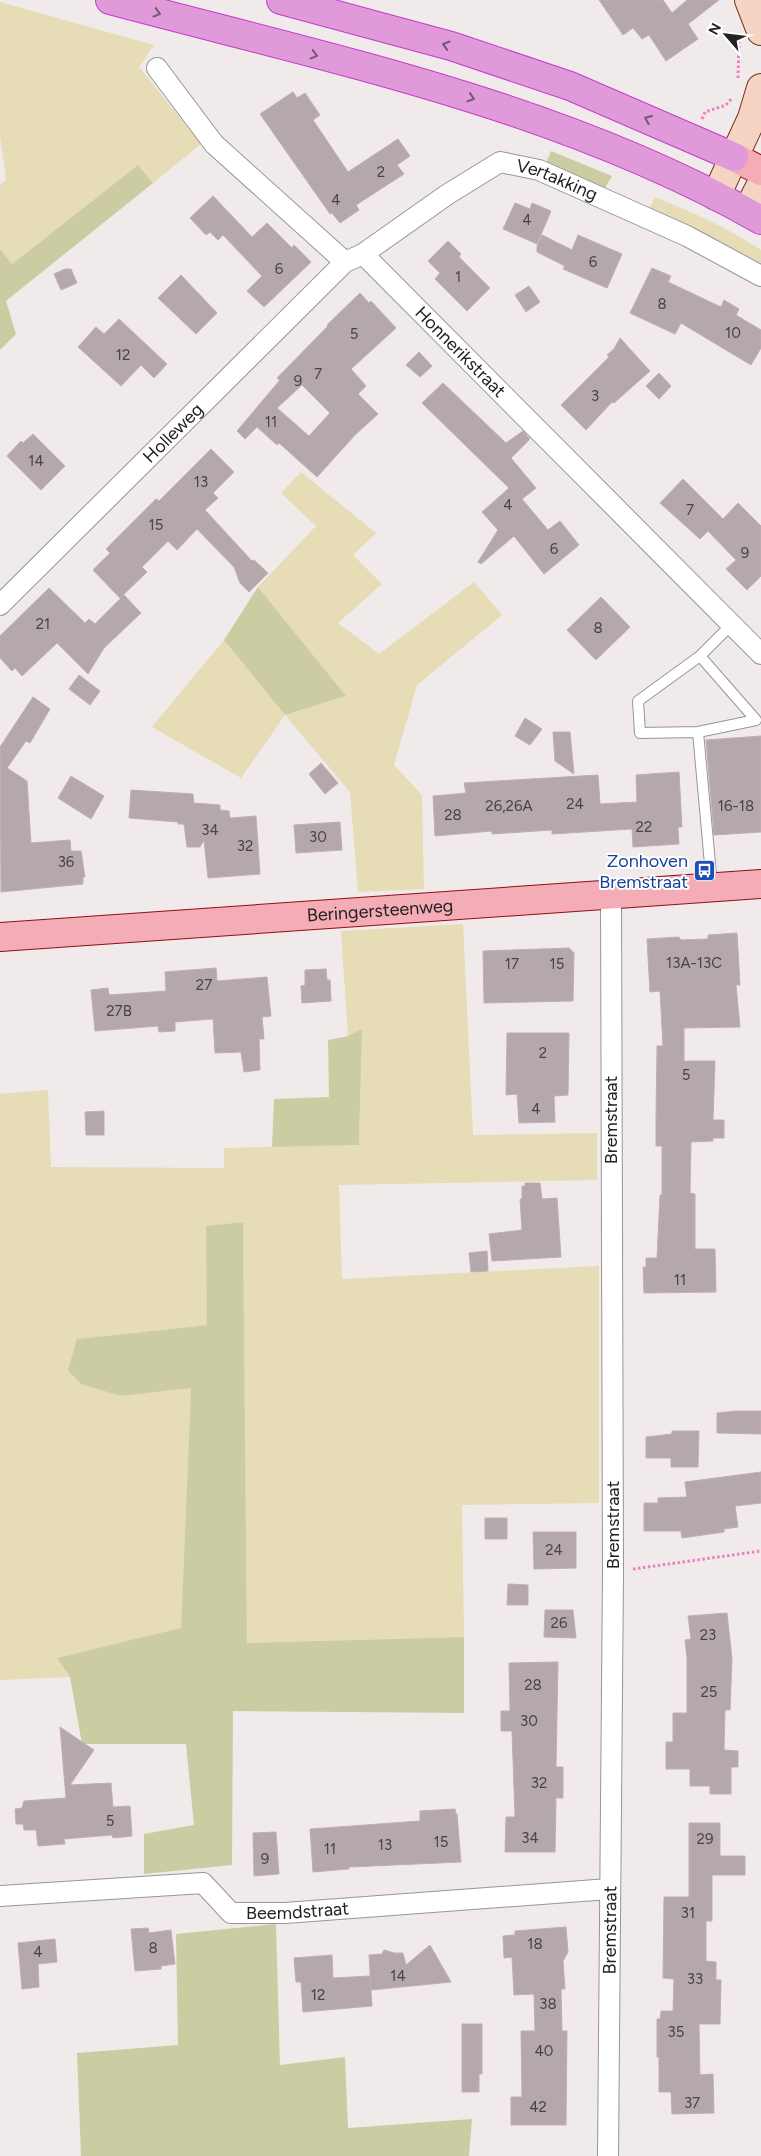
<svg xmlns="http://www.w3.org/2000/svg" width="761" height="2156" viewBox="0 0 761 2156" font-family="Figtree,sans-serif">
  <rect width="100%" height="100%" fill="#f1eaea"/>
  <path fill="#e6dcb5" d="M0,2L154,45L139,67L201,144L153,183L138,165L12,264L0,249V186L6,179L0,137Z
    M655,197C692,212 728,228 761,250V263L649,209Z
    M301,472L376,533L353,555L382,584L338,623L379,654L474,582L502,615L417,685L394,765L422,795L424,889L358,892L350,792L285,715L241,778L152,727L224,640L285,715L346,696L258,587L316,526L281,493Z
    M463,924L473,1135L597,1133V1180L339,1185L342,1279L599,1266V1503L462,1505L464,1637L247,1643L243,1222L207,1226V1325L77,1339L121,1396L191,1387L181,1629L57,1658L70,1677L0,1680V1094L48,1090L51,1167L224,1168V1148L359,1145L362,1030L348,1036L341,931Z"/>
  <path fill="#cccca2" d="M551,151L612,176L605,188L546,164Z
    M138,165L153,183L6,301L16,334L0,350V249L12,264Z
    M258,587L346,696L285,715L224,640Z
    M362,1029L359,1145L272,1147L274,1099L329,1097L328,1040L348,1036Z
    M243,1222L247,1643L464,1637V1713L233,1711L232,1865L144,1874V1834L194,1825L186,1744H82L70,1677L57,1658L181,1628L191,1388L121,1396L81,1384L68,1370L77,1339L207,1325L206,1226Z
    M276,1924L280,2065L345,2057L348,2128L472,2119L469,2156H81L77,2053L178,2045L176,1934Z"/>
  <path fill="#b4a8ac" stroke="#c2adb3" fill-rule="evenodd" d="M599,0H663L672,13L687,0H719L688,24L698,39L666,61L649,35L642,39L633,28L623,35Z
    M293,92L297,98L305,93L320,115L313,120L348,172L398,139L410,156L397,165L404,174L356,205L359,210L340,223L332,213L330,214L260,114Z
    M213,196L252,237L267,223L292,248L294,245L311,262L264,307L247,291L262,276L223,235L218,240L210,232L206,235L190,218Z
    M515,203L530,209L532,203L551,211L537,244L503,229Z
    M542,235L572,250L578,235L622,254L607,288L563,269L565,266L537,252V246Z
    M448,241L461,254L459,257L490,288L467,311L435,279L440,273L428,261Z
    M652,268L671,276L668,282L721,307L724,300L739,309L736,315L761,330V348L751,365L681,323L675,334L630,313Z
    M65,269H71L77,283L61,290L54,274Z
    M181,275L217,313L196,334L158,298Z
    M529,286L540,302L526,312L515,295Z
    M360,293L369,303L371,301L396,328L351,369L366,386L358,394L378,414L355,435L317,477L279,443L277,445L257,427L245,439L237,431L280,380L277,378L328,326L327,325ZM302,385L330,413L309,436L277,408Z
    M119,319L167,364L154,378L141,365L121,386L78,347L96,327L104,334Z
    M620,338L650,371L614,403L612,402L586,430L561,405L609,357L607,355L614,349Z
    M419,352L432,366L420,377L406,365Z
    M659,373L671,386L659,399L646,386Z
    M443,383L506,443L523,431L530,439L511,458L536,488L522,499L548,530L560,521L579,545L544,574L514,536L481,564L478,562L498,530L482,512L509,488L422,403Z
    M33,434L65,466L41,490L7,456L21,441L23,443Z
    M211,449L234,472L213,493L218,498L205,510L252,561L254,560L268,573L249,592L240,583L234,567L197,529L177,550L168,541L142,567L147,572L120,598L93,570L110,553L106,549L156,499L159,501Z
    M683,479L723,519L738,503L761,526V576L747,590L726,569L736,560L708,531L700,539L660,503Z
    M49,588L85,623L89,619L95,624L124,595L141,613L104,648L88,674L57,643L22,676L15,668L12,671L0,658V636Z
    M601,597L630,627L596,660L567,630Z
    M79,675L100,691L90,705L69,689Z
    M33,697L50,709L30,743L26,741L7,768L27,781L31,843L70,840L71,851H81L85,877H83V884L1,892L0,747Z
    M525,718L542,729L530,745L515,736Z
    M553,732H570L574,774L555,761Z
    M761,736V832L714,835L706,740Z
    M321,763L338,783L325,794L309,774Z
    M679,772L682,827H678L679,844L633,847L632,829L552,834V830L492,834V831L435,836L433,796L466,793L464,783L598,775L600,804L637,802L636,775Z
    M71,776L104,796L91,819L58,798Z
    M131,790L193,794L194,803L220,805V810L229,811L230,818L256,816L260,874L208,878L204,840L200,847H187L184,824H178V822L129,818Z
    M340,822L342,850L296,853L294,825Z
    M737,933L740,985H736L740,1027L684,1028V1061H715L713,1120H724V1138H713V1141L691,1142L690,1193L695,1194V1249H715L716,1292L644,1293L643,1267H646V1258H657L660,1195H662V1146H656V1117L657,1046H663L660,991L650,992L647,939L679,937L681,940L708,939V935Z
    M569,948L574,953L573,1001L484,1003L483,951Z
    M216,968L217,981L267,977L271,1016L262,1017L264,1039H259L260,1070L244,1072L241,1052L215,1053L213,1019L175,1022V1031L159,1032L158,1026L95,1031L91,990L108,988L109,995L166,991L165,972Z
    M326,969L327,980H330L331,1001L302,1003L301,986L305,985V970Z
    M507,1033H569L568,1095L554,1096L555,1122L519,1123L517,1094L506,1095Z
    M104,1111V1135H86L85,1112Z
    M525,1183H540L542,1199L557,1198L561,1257L492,1261L489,1234L522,1230L520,1199H522V1186H525Z
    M487,1251L488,1271L471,1272L469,1253Z
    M736,1411H761V1434L717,1433V1413Z
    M672,1431H699L698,1467H671V1458H646V1437L672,1434Z
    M761,1472V1503L735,1506L738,1527L724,1529V1532L682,1538L681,1531H644V1503H658V1498L687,1497L685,1482Z
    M485,1518H507V1539H485Z
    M533,1532H576V1568L534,1569Z
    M508,1584L528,1585V1605H507Z
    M545,1610H573L576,1638L544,1637Z
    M727,1613L732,1659L730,1710H725L724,1750L738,1751V1767H731V1794H710V1786H690V1769H666V1742H673V1713H687V1658L685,1640L691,1639L688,1616Z
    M558,1662L556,1767H563V1798H556L555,1852H505L506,1817H515L512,1731H501V1711H510L509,1663Z
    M60,1727L94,1750L70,1785L111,1783L113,1807L130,1806L132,1836L113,1838L112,1835L64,1839L65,1844L38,1846L36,1830H24L23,1824H16L15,1809L22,1808L24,1801L66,1798Z
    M455,1809L456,1814H457L461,1862L349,1867V1869L313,1872L310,1829L420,1821V1811Z
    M689,1823H720V1856H745V1875H712V1921H706V1961L716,1962V1980H721L720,2024H699L700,2075L713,2074L714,2113L672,2114L671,2092H659V2057H657V2019H660L661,2011H673L674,1979L663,1978L664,1897H689Z
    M276,1832L279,1874L254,1876L253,1833Z
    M566,1927L568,1952L563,1961L565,1989H561L562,2031H567L566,2125H511V2097H522L521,2031H535L534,1994L514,1995L512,1957L504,1958L503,1936L515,1935V1931Z
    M148,1928L149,1933L171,1930L175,1964L161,1966V1969L135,1971L131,1929Z
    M55,1939L57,1962L38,1964L39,1987L22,1989L18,1943Z
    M430,1945L451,1982L371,1990L369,1955L382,1954L384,1950L394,1953H403L406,1965Z
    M332,1955L333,1978L370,1976L372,2006L303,2012L301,1982H296L294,1958Z
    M462,2024H482V2074H479V2092H462Z"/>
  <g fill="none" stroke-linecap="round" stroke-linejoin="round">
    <defs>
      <path id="lane" d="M700,656L638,701L640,733L698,732L756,720L700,656L732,624
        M698,732L712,886"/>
      <g id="street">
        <path id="s1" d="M157,68L214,144L345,262L363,254L448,194L500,162L539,170L687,236L761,276"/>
        <path id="s2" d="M363,254L761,654"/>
        <path id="s3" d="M0,605L345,262"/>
        <path id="s4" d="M0,1896L203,1883L231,1913H285L609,1889"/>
        <path id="s5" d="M608,2156L613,1572L611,894"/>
      </g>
      <path id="secondary" d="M749,0L761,31
        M716,196L752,118L761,88
        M747,212L761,185"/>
      <g id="primary">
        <path d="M734,157L761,171"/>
        <path id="s6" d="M0,937L761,884"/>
      </g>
      <path id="highway" d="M110,0C330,59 561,106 761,220
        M281,0L451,46L570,86L734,157"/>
    </defs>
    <use href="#lane" stroke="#969696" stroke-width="12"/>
    <use href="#street" stroke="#969696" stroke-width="22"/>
    <use href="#secondary" stroke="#723610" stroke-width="30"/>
    <use href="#primary" stroke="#920e14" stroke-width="30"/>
    <use href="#highway" stroke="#c43acc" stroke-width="30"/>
    <path stroke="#ee7ec3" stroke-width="3" stroke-dasharray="2.5 2.5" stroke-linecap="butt" d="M738,78L739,42
      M702,119L705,112L726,105L732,98
      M633,1569L761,1551"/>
    <use href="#lane" stroke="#fff" stroke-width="10"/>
    <use href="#street" stroke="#fff" stroke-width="20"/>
    <use href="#secondary" stroke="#f5d4c4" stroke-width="28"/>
    <use href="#primary" stroke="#f4acb6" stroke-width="28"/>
    <use href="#highway" stroke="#e09ad9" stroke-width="28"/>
  </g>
  <defs><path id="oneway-chevron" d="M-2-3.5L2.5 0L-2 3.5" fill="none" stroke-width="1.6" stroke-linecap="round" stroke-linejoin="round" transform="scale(1.25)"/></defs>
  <g stroke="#775874">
    <use href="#oneway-chevron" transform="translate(157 13) rotate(15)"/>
    <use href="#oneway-chevron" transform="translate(446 45) rotate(-164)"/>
    <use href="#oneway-chevron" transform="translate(314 55) rotate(15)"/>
    <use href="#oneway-chevron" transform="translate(471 98) rotate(18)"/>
    <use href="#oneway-chevron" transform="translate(648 119) rotate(-157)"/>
  </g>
  <defs>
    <symbol id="bus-square" viewBox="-11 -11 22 22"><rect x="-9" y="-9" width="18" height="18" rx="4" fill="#1a4fb4" stroke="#fff"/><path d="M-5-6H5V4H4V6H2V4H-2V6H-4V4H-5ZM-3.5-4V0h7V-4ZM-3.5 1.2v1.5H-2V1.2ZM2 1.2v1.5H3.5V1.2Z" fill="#fff"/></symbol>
  </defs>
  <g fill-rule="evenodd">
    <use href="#bus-square" x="692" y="858" width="25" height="25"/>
  </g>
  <g text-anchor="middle" stroke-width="4" stroke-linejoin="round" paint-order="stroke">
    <g font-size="15" fill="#464444">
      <text x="381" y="177">2</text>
      <text x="336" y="205">4</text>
      <text x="527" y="225">4</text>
      <text x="593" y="267">6</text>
      <text x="279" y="274">6</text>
      <text x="458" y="282">1</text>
      <text x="662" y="309">8</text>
      <text x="733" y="338">10</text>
      <text x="354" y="339">5</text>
      <text x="123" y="360">12</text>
      <text x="318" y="379">7</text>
      <text x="298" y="386">9</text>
      <text x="595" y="401">3</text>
      <text x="271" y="427">11</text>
      <text x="36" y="466">14</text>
      <text x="201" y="487">13</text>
      <text x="508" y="510">4</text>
      <text x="690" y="515">7</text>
      <text x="156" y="530">15</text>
      <text x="554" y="554">6</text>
      <text x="745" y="558">9</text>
      <text x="43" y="629">21</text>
      <text x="598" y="633">8</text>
      <text x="575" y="809">24</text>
      <text x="509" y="811">26,26A</text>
      <text x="736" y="811">16-18</text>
      <text x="453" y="820">28</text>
      <text x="644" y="832">22</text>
      <text x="210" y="835">34</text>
      <text x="318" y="842">30</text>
      <text x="245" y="851">32</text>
      <text x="66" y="867">36</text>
      <text x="694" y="968">13A-13C</text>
      <text x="512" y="969">17</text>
      <text x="557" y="969">15</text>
      <text x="204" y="990">27</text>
      <text x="119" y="1016">27B</text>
      <text x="543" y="1058">2</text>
      <text x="686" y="1080">5</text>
      <text x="536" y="1114">4</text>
      <text x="680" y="1285">11</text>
      <text x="554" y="1555">24</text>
      <text x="559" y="1628">26</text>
      <text x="708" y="1640">23</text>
      <text x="533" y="1690">28</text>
      <text x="709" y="1697">25</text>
      <text x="529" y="1726">30</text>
      <text x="539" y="1788">32</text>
      <text x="110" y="1826">5</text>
      <text x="530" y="1843">34</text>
      <text x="705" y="1844">29</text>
      <text x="441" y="1847">15</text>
      <text x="385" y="1850">13</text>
      <text x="330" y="1854">11</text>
      <text x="265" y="1864">9</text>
      <text x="688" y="1918">31</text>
      <text x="535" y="1949">18</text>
      <text x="153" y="1953">8</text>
      <text x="38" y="1957">4</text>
      <text x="398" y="1981">14</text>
      <text x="695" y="1984">33</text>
      <text x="318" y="2000">12</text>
      <text x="548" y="2009">38</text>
      <text x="676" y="2037">35</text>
      <text x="544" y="2056">40</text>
      <text x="692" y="2108">37</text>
      <text x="538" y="2112">42</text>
    </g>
    <g font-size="18" fill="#222" stroke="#fff">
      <text dy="6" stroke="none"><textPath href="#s1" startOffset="516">Vertakking</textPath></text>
      <text dy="6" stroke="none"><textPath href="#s2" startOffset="138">Honnerikstraat</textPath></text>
      <text dy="6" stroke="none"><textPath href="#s3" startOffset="244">Holleweg</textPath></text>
      <text dy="6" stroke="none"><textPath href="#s6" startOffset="381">Beringersteenweg</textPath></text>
      <text transform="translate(611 1120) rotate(-90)" y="6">Bremstraat</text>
      <text transform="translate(613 1525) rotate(-90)" y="6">Bremstraat</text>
      <text dy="6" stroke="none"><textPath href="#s4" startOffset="311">Beemdstraat</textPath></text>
      <text dy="6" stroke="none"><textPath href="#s5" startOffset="226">Bremstraat</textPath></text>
    </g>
    <g font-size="18" fill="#164399" stroke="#fff" text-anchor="end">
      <text x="688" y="867">Zonhoven<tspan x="688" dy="21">Bremstraat</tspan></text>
    </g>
  </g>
  <g transform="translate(726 35) rotate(298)" stroke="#ffffff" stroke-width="4" paint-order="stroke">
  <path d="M0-4L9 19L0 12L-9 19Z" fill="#222222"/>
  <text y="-8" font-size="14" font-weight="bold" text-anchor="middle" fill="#222222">N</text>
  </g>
</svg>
